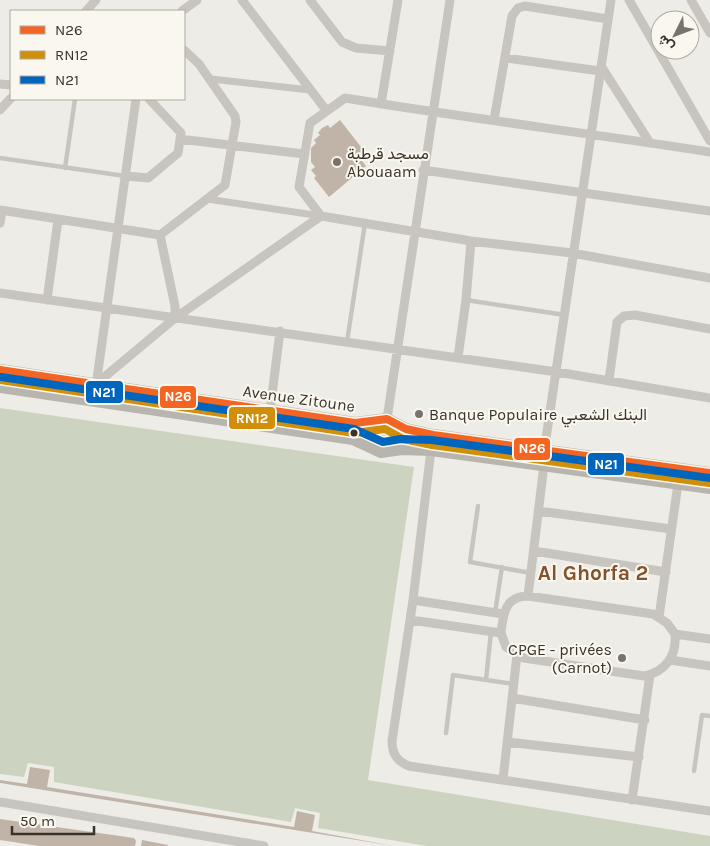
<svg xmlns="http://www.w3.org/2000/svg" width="710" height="846" viewBox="0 0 710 846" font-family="Karla,Vazirmatn,sans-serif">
  <rect width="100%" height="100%" fill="#eeece6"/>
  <path fill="#ccd4c1" d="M0,408L414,467L368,780L710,836V846H427L318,828L320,813L295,808L291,822L54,782V767L28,763L24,777L0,774Z
    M376 435a8 8 0 1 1 16 0a8 8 0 1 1-16 0Z"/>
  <path fill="#c0b4a9" d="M340,120L368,156L362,161L366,166L329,197L314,178L316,176L311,170L315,167L311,162V148L316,143L314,140L320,135L318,133L322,128L328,125L330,128Z
    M30,767L50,770L47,787L294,827L297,811L315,815L312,831L394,846L0,783V780L27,784Z
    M0,819L134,838L136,841L135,846H39L0,840Z
    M142,840L168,845V846H141Z"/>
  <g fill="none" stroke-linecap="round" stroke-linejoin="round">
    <path stroke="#c8c5bf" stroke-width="4.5" d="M0,158L125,176
      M65,168L75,99
      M466,300L565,315
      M347,342L365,223
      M478,506L470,562L531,573
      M495,613L502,567
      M486,680L491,632
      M446,733L453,675L514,684
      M694,771L702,715L710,716"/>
    <path stroke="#c8c5bf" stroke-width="7" d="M211,79L310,90
      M207,199L321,216"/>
    <path stroke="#c8c5bf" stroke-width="9" d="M242,0L326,110
      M310,0L342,42L356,48L390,51
      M629,0L710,141
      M691,0L710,33
      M86,11L96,0
      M182,11L197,0
      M506,58L600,71
      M601,66L650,143
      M0,84L11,85
      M381,104L398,0
      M0,110L11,98
      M494,120L512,16L518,8L525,6L608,19
      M180,139L304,154
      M423,170L710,211
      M126,176L148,178L178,153L181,133L149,99
      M0,210L160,235L225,185L236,122L235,116L199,64L184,50
      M321,216L299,187L310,123L345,98C466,118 588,133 710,152
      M0,223L2,211
      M160,235L175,306V318
      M0,293L557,372L710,398
      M47,300L58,220
      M458,357L466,300L471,241
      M609,380L617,322L624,316L635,315L710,329
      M96,384L175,318L321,216L471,241L572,253L710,278
      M94,400L136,99
      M270,411L280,331
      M387,419L450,0
      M431,450L413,600L392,741C392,754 397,761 409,766L710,811
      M544,452L611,0
      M539,511L671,529
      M534,551L666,572
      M528,596L544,465
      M413,600L503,614
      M659,617L678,484
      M411,620L501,633C503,614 505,596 528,596L653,614L667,623L675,634L710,639
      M501,633L506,647L524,658L644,676C665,672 677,656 675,634
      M670,660L710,666
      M512,698L645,720
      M507,742L639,757
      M503,779L517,655
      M632,800L650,675
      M0,802L264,846"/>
    <path stroke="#b8b5af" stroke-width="12" d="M0,370L355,423L387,419L406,429L433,435L710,473
      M0,387L353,439L381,452L402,449L431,450L710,488"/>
    <defs>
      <path id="bus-1" d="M0,370L355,423L387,419L406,429L433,435L710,473"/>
      <path id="bus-2" d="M0,380L354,433L385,429L403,439L432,445L709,483"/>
      <path id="bus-3" d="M1,377L354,429L383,442L401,439L432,440L710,478"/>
    </defs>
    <use href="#bus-1" stroke="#faf7ef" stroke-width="11"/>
    <use href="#bus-2" stroke="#faf7ef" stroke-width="11"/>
    <use href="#bus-3" stroke="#faf7ef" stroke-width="11"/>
    <use href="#bus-1" stroke="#f26522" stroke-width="8"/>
    <use href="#bus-2" stroke="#d18f09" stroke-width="8"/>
    <use href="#bus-3" stroke="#0065bd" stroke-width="8"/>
  </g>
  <g fill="#78746d" stroke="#faf7ef" stroke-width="2">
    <circle cx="337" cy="162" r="5"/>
    <circle cx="419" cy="414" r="5"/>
    <circle cx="622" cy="658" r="5"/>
  </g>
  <circle fill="#39332c" stroke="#faf7ef" stroke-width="2" cx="354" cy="433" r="4.5"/>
  <g text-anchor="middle" stroke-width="4" stroke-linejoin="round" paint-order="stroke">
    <g font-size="16" fill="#39332c" stroke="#faf7ef" text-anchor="start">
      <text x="347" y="159">مسجد قرطبة<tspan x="347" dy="18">Abouaam</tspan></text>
      <text x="429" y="420">Banque Populaire البنك الشعبي</text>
      <text x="612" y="655" text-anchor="end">CPGE - privées<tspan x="612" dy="18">(Carnot)</tspan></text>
    </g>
    <g font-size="16" fill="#39332c" stroke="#faf7ef">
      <text transform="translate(299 398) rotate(8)" y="6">Avenue Zitoune</text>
    </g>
    <g font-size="21" font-weight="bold" fill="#82522c" stroke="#faf7ef">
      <text x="593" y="580">Al Ghorfa 2</text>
    </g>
  </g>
  <g stroke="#faf7ef" stroke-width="2">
    <rect x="85" y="380" width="39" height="24" rx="5" fill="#0065bd"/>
    <rect x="159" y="385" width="38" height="24" rx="5" fill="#f26522"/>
    <rect x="228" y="406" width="48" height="24" rx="5" fill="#d18f09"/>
    <rect x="513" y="437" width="38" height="24" rx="5" fill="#f26522"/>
    <rect x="587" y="452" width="38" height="24" rx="5" fill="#0065bd"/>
  </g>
  <g font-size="14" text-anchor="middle" font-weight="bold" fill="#fff">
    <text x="104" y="397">N21</text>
    <text x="178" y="401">N26</text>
    <text x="252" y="423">RN12</text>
    <text x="532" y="453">N26</text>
    <text x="606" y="469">N21</text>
  </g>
  <rect x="10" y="10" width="175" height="90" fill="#faf7ef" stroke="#ada9a1"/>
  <rect x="20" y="26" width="25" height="8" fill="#f26522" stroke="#ada9a1"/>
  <text x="55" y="35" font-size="15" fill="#39332c">N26</text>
  <rect x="20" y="51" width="25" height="8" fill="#d18f09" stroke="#ada9a1"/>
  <text x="55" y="60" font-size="15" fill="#39332c">RN12</text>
  <rect x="20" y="76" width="25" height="8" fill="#0065bd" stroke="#ada9a1"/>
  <text x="55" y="85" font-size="15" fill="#39332c">N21</text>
  <g transform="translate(675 35) rotate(228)"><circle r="24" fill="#faf7ef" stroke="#ada9a1"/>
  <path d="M0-4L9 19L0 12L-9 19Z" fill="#78746d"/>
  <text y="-8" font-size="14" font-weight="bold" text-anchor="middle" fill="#39332c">ش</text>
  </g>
  <path d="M12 826v8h82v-8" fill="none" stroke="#39332c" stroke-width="2.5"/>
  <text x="20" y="826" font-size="15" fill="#39332c" stroke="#faf7ef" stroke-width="4" paint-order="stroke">50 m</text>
</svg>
